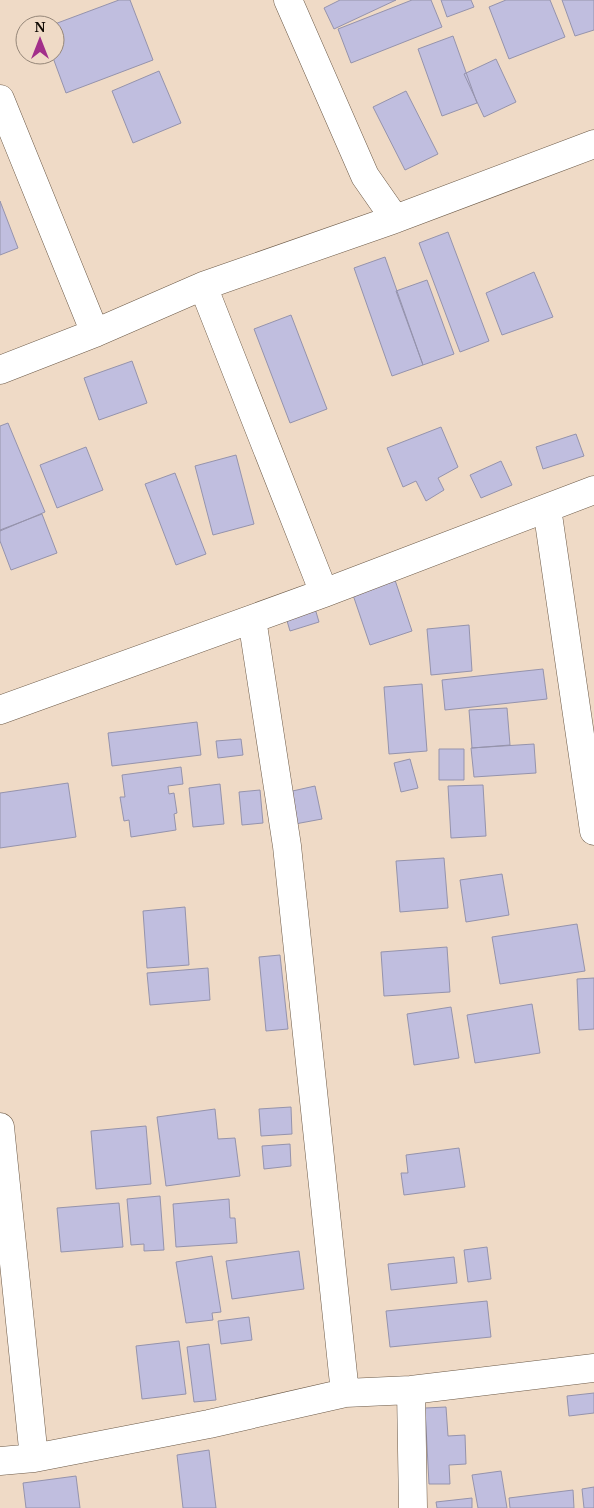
<svg xmlns="http://www.w3.org/2000/svg" width="594" height="1508" viewBox="0 0 594 1508" font-family="'Noto Serif',serif">
  <rect width="100%" height="100%" fill="#efdac6"/>
  <path fill="#c0bedf" stroke="#9593ac" d="M119,0H130L153,60L66,93L52,55H55V25H52Z
    M340,0H396L334,29L324,8Z
    M412,0H431L442,27L351,63L338,29Z
    M441,0H471L474,7L447,17Z
    M506,0H550L565,37L509,59L489,7Z
    M562,0H594V30L575,36Z
    M453,36L477,103L442,116L418,49Z
    M496,59L516,102L484,117L464,74Z
    M159,71L181,123L133,143L112,91Z
    M406,91L438,154L405,170L373,107Z
    M0,201L18,248L0,255Z
    M448,232L489,341L460,352L419,243Z
    M385,257L423,365L392,376L354,268Z
    M534,272L553,317L502,335L486,293Z
    M427,280L454,354L423,365L396,291Z
    M291,315L327,409L290,423L254,329Z
    M132,361L147,403L99,420L84,378Z
    M8,423L45,512L0,531V426Z
    M441,427L458,467L438,478L444,490L426,501L416,481L403,487L387,448Z
    M576,434L584,456L543,469L536,447Z
    M86,447L103,490L57,508L40,465Z
    M236,455L254,524L213,535L195,466Z
    M501,461L512,485L481,498L470,475Z
    M175,473L206,554L176,565L145,484Z
    M42,514L57,553L11,570L0,541V530Z
    M394,577L412,631L370,645L352,592Z
    M314,605L319,622L290,631L285,614Z
    M469,625L472,671L431,675L427,629Z
    M543,669L547,699L445,710L442,680Z
    M422,684L427,751L389,754L384,687Z
    M507,708L510,745L472,748L469,710Z
    M197,722L201,755L112,766L108,733Z
    M241,739L243,755L218,758L216,741Z
    M534,744L536,773L474,777L471,748Z
    M439,749H464V780H439Z
    M410,759L418,788L401,792L394,763Z
    M181,767L183,784L168,786L169,794L174,793L177,813L174,814L176,830L131,837L129,820L124,821L120,797H125L122,775Z
    M68,783L76,837L0,848V793Z
    M220,784L224,824L193,827L189,788Z
    M483,785L486,836L451,838L448,786Z
    M315,786L322,819L295,824L288,792Z
    M260,790L263,823L242,825L239,792Z
    M444,858L448,908L400,912L396,861Z
    M502,874L509,915L466,922L460,880Z
    M185,907L189,965L147,968L143,911Z
    M577,924L585,971L500,984L492,937Z
    M447,947L450,992L384,996L381,952Z
    M280,955L288,1029L266,1031L259,957Z
    M208,968L210,1000L150,1005L147,973Z
    M594,978V1029L579,1030L577,979Z
    M532,1004L540,1053L475,1063L467,1015Z
    M451,1007L459,1058L414,1065L407,1014Z
    M291,1107L292,1134L261,1136L259,1109Z
    M215,1109L218,1139L235,1138L240,1176L166,1186L157,1117Z
    M146,1126L151,1184L96,1189L91,1131Z
    M290,1144L291,1166L264,1169L262,1146Z
    M459,1148L465,1187L404,1195L401,1173H408L406,1155Z
    M160,1196L164,1250L144,1251V1244L131,1245L127,1199Z
    M229,1199L230,1218H235L237,1243L176,1247L173,1204Z
    M119,1203L123,1247L61,1252L57,1208Z
    M487,1247L491,1279L468,1282L464,1250Z
    M299,1251L304,1289L232,1299L226,1261Z
    M212,1256L221,1312L212,1313L213,1320L186,1323L176,1262Z
    M454,1257L457,1283L391,1290L388,1264Z
    M487,1301L491,1337L390,1347L386,1311Z
    M249,1317L252,1340L221,1344L218,1321Z
    M179,1341L186,1394L142,1399L136,1346Z
    M209,1344L216,1400L194,1402L187,1347Z
    M594,1393V1413L569,1416L567,1396Z
    M446,1407L448,1436L465,1435L466,1464L449,1465L450,1484H429L425,1408Z
    M209,1450L216,1508H183L177,1455Z
    M501,1471L507,1508H478L472,1475Z
    M76,1476L80,1508H26L23,1483Z
    M594,1487V1508H584L582,1489Z
    M573,1490L574,1508H510L509,1498Z
    M472,1498V1508H437L436,1502Z"/>
  <g fill="none" stroke-linecap="round" stroke-linejoin="round">
    <defs>
      <path id="minor" d="M288,0L365,176L395,219
        M0,99L95,333
        M203,286L324,593
        M0,370L95,333L203,286L395,219L594,144
        M547,508L594,831
        M252,619L287,846L345,1393
        M0,710L324,593L594,490
        M0,1127L34,1458
        M411,1390L413,1508
        M0,1461L34,1458L209,1424L345,1393L411,1390L594,1368"/>
    </defs>
    <use href="#minor" stroke="#6c5a48" stroke-width="29"/>
    <use href="#minor" stroke="#fff" stroke-width="28"/>
  </g>
  <g transform="translate(40 40)"><circle r="24" fill="#efdac6" stroke="#968779"/>
  <path d="M0-4L9 19L0 12L-9 19Z" fill="#a22f8a"/>
  <text y="-8" font-size="14" font-weight="bold" text-anchor="middle" fill="#110b05">N</text>
  </g>
</svg>
